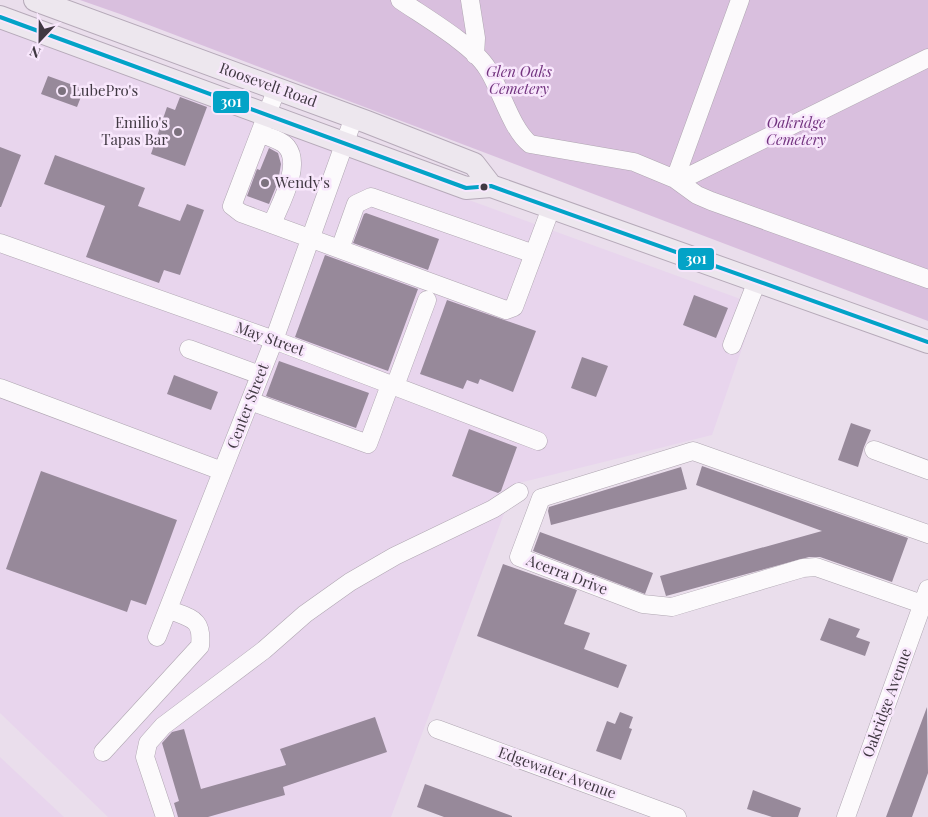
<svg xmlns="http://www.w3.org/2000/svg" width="928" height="817" viewBox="0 0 928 817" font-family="'Playfair Display',serif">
  <rect width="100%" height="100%" fill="#eadeec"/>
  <path fill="#e8d5ed" d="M0,29L757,305L712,435L515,484L391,817H108L0,713Z
    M0,757L64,817H0Z"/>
  <path fill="#d9bfde" d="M80,0H928V321L120,14Z"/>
  <path fill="#97899a" d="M48,76L84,89L77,107L41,94Z
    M180,97L207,107L185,166L151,154L167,107L175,110Z
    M0,147L21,155L1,207H0Z
    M269,148L278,153L281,164L278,182L269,204L247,196L257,169L260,170Z
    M55,155L145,188L138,206L180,221L187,204L204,210L180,275L164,270L159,283L86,257L105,206L44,184Z
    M366,213L439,239L428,270L353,243L364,214Z
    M325,255L418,289L388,371L295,337Z
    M694,295L728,308L716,338L683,325Z
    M447,300L536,331L513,392L480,379L478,384L467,380L463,389L420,374Z
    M582,357L608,366L596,397L571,388Z
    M279,361L369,393L356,428L266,396Z
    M174,375L218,392L211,410L167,394Z
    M851,423L871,430L864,447L858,467L838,460Z
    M469,429L517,447L501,491L498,493L452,476Z
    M702,466L908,538L892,582L820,557H809L666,596L660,576L822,531L696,485Z
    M681,467L687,489L551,525L548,511L549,507Z
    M41,471L177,520L146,605L131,600L127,612L6,569Z
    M540,532L653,573L645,594L533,551Z
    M503,564L577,590L564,624L590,633L584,649L627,665L618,688L477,636Z
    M829,618L860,629L856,637L870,642L865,656L820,640Z
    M927,707L928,773L912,817H886Z
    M620,712L633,717L629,728L632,729L621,760L596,751L607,721L615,724Z
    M375,717L387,752L283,787L285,795L208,817H178L174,803L179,801L162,743L172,732L184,729L201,789L286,765L280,749Z
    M425,784L512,816V817H444L417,807Z
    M753,790L801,808L798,817H772L747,809Z"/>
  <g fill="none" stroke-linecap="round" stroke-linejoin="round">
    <defs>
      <path id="minor" d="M400,0C423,16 473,45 487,68C501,89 511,129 530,144L634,162L675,179L697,195L711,201L928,279
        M470,0L476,38L475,55
        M277,88L232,206L241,213L506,310L514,307L551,208
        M260,133C267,137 282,140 287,147C302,166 280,204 272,224
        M675,179L740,0
        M679,181L928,58
        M0,243L274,340L538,441
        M340,249L356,204L371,197L534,254
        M732,345L757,281
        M189,349L260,375
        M395,386L427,300
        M0,388L222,471
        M250,401L368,444L390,385
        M874,450L928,470
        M922,604L816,567L803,568L672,607L643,604L519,557L541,498L693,451L928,534
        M157,637L274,340L354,117
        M437,729L677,817
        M103,752L200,646C203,617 190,619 168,609
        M165,817L145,757L148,743L163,726L264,650L305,614L350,582L395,556L493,509L519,492
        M846,817L928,589"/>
      <path id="major" d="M35,0L367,122L474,164L491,186
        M0,17L466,188L491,186L928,342"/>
    </defs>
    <use href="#minor" stroke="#afa6b1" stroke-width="19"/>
    <use href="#major" stroke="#b6aab9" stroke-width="24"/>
    <use href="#minor" stroke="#fcfafc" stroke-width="18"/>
    <use href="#major" stroke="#ede7ee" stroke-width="22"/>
    <defs>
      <path id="bus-1" d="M0,17L466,188L491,186L928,342"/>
    </defs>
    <use href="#bus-1" stroke="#f8e7fc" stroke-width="8"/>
    <use href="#bus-1" stroke="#03a3c7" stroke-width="4"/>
  </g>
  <g fill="#7c727e" stroke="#f8e7fc" stroke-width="2">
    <circle cx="62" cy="91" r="5"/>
    <circle cx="178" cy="132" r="5"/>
    <circle cx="265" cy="183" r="5"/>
  </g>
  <circle fill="#403842" stroke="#f8e7fc" stroke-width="2" cx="484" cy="187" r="4.5"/>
  <g text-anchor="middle" stroke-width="5" stroke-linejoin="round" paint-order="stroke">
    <g font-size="15" font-style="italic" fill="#72337f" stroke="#f8e7fc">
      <text x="519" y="77">Glen Oaks<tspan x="519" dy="17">Cemetery</tspan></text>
      <text x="796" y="128">Oakridge<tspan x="796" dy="17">Cemetery</tspan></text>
    </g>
    <g font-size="15" fill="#403842" stroke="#f8e7fc">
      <text transform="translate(268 85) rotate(20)" y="5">Roosevelt Road</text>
      <text transform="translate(270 339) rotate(20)" y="5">May Street</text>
      <text transform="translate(248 406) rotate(-69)" y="5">Center Street</text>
      <text transform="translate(567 575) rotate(21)" y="5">Acerra Drive</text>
      <text transform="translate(887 703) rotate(-70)" y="5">Oakridge Avenue</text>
      <text transform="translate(557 773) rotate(20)" y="5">Edgewater Avenue</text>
    </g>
    <g font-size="15" fill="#403842" stroke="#f8e7fc" text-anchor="start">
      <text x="72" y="96">LubePro's</text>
      <text x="168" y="128" text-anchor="end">Emilio's<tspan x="168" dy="17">Tapas Bar</tspan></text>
      <text x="275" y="188">Wendy's</text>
    </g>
  </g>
  <g stroke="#f8e7fc" stroke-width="2">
    <rect x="212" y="90" width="38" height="24" rx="5" fill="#03a3c7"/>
    <rect x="677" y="247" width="38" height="24" rx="5" fill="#03a3c7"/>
  </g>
  <g font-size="14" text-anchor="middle" font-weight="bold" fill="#fff">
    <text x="231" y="107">301</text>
    <text x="696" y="264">301</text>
  </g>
  <g transform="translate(40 40) rotate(202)" stroke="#f8e7fc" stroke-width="4" paint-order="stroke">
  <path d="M0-4L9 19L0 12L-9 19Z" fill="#403842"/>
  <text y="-8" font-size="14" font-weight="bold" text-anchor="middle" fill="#403842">N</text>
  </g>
</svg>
